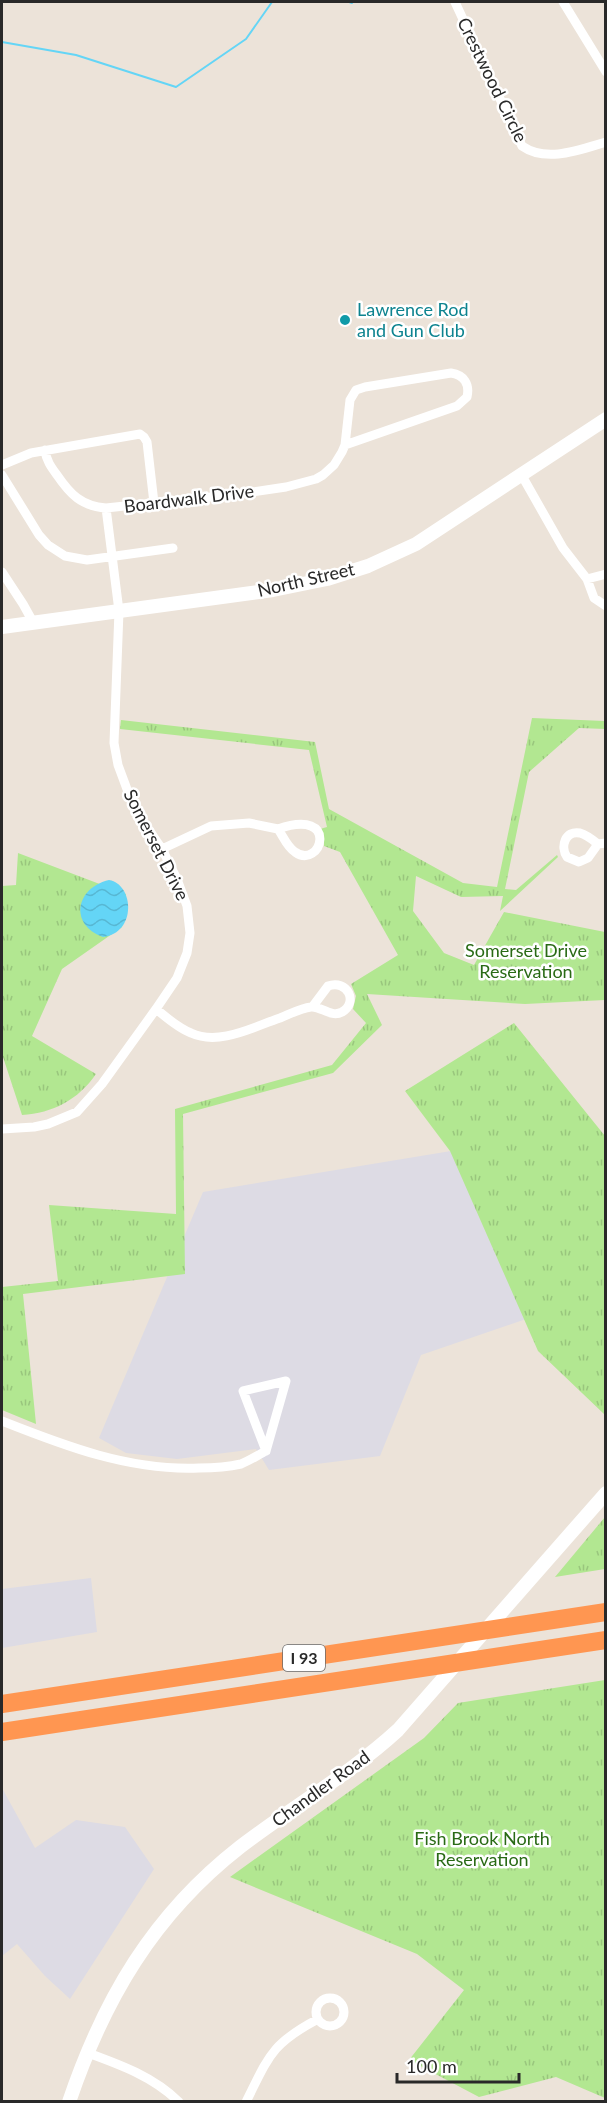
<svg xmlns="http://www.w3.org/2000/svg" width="607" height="2103" viewBox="0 0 607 2103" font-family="Lato,sans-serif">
  <defs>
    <pattern id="park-tufts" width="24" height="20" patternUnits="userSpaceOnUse" patternTransform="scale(1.5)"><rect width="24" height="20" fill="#b2e791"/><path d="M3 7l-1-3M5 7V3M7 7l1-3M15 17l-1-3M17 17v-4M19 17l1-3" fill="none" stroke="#99c67d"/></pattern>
    <pattern id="water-waves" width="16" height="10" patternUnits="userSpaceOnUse" patternTransform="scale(1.5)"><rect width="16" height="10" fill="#64d5f6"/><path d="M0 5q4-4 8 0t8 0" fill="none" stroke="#57b7d3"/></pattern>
  </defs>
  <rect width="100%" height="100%" fill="#ece3d9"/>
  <path fill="#dddbe4" d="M451,1151L529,1318L421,1355L380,1456L269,1470L256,1449L177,1459L126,1453L99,1438L203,1192Z
    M91,1578L97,1632L2,1648V1589Z
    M2,1788L35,1848L76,1820L125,1827L154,1869L70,1999L45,1976L17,1944L2,1956Z"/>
  <path fill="url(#park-tufts)" d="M532,718L605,721V729L579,728L529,772L505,889L516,890L557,855L558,857L500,911L503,896L461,897L416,876L413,911L444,953L474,965L504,912L605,932V1000L525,1004L367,994L382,1025L333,1073L183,1114L185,1274L23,1294L36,1424L2,1410V1287L58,1281L49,1205L176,1214L175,1109L332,1065L366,1023L353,1009L356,996L351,984L398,955L340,852L324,846V837L320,829L327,827L309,750L120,729L121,720L315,742L329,809L463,883L497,887Z
    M18,853L126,894L122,927L62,969L32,1036L96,1074C78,1100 53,1113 22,1115L2,1054V886L16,885Z
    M514,1023L605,1136L606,1412L604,1414L538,1351L450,1151L405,1091Z
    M605,1517V1569L555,1577Z
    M605,1680V2098L556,2077L479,2097L409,2060L464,1990L417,1954L230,1877L424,1738L458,1703Z"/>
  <path fill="url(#water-waves)" d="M109,880C134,884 137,933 103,937C69,925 75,888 109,880Z"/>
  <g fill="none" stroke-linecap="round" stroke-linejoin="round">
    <path stroke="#64d5f6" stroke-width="2" d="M349,2L352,3
      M2,42L76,55L176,87L246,39L272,2"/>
    <path stroke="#fff" stroke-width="9" d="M455,2L522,146C546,163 579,150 606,142
      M563,2L606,72
      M45,450C46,460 51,467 57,475C70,494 81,506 106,508L239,494L286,487L316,479L323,475L334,465L342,452L345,445L350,400L356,390L365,387L451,373C464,375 470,384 467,397L457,406L345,445
      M2,465L31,453L140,434L144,437L147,442L154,503
      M521,474L563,548L587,579L594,598L606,606
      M2,475L39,535L48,545L65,556L87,560L173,548
      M2,572L23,604L33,622
      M587,579L606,574
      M598,844C593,840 587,835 580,833C565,830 560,847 567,857L579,862L588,858L598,844L606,843
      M162,849L211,826L249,823L278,829C283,836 287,847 295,852C321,871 341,807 278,829
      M156,1009C167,1018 178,1028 191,1033C219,1046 253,1027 280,1018C290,1014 301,1008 311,1007C321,1006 331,1018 342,1012C359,1002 347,979 328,986L313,1006
      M2,1129L34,1127L48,1124L77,1112L102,1084L156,1009L177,978L187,953L190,933L187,906L177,879L162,849L134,808L118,765L114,743L119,611L106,508
      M2,1421C65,1446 130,1471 199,1468C212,1468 228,1467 241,1464C249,1461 258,1455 266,1451L243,1391L286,1381L266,1451
      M316 2012a14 14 0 1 1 28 0a14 14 0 1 1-28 0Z
      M88,2053C121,2065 154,2077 179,2102
      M246,2102C269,2056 271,2044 318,2019"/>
    <path stroke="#fff" stroke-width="14" d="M2,627L273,590L327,579L368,566L416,544L606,419
      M69,2102C104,1999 153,1915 240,1847C292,1807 349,1775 398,1730L606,1493"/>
    <path stroke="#ff9651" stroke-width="18" d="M2,1704L606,1612
      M2,1732L606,1640"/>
  </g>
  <circle fill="#0f9aa8" stroke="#fff" stroke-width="2" cx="345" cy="320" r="6"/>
  <g text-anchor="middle" stroke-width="5" stroke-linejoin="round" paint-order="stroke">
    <rect fill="#fff" stroke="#696969" stroke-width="1.5" x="283" y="1645" width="42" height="26" rx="4.5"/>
    <g font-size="16" font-weight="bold" fill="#292929">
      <text x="304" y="1664">I 93</text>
    </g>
    <g font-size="18" fill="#292929" stroke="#fff">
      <text transform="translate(492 80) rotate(64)" y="6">Crestwood Circle</text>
      <text transform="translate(189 499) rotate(-7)" y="6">Boardwalk Drive</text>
      <text transform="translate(306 580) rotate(-13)" y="6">North Street</text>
      <text transform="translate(156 845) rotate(63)" y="6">Somerset Drive</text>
      <text transform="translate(321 1789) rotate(-36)" y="6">Chandler Road</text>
    </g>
    <g font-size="18" fill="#0d838f" stroke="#fff" text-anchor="start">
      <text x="357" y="316">Lawrence Rod<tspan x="357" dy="21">and Gun Club</tspan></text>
    </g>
    <g font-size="18" fill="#296a15" stroke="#fff">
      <text x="526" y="957">Somerset Drive<tspan x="526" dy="21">Reservation</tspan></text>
      <text x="482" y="1845">Fish Brook North<tspan x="482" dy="21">Reservation</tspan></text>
    </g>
  </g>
  <rect width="607" height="2103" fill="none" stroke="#292929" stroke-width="6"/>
  <path d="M397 2073v9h122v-9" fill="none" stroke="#292929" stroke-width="3"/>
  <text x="406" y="2073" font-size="18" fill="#292929" stroke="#ffffff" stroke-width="4.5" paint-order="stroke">100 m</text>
</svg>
